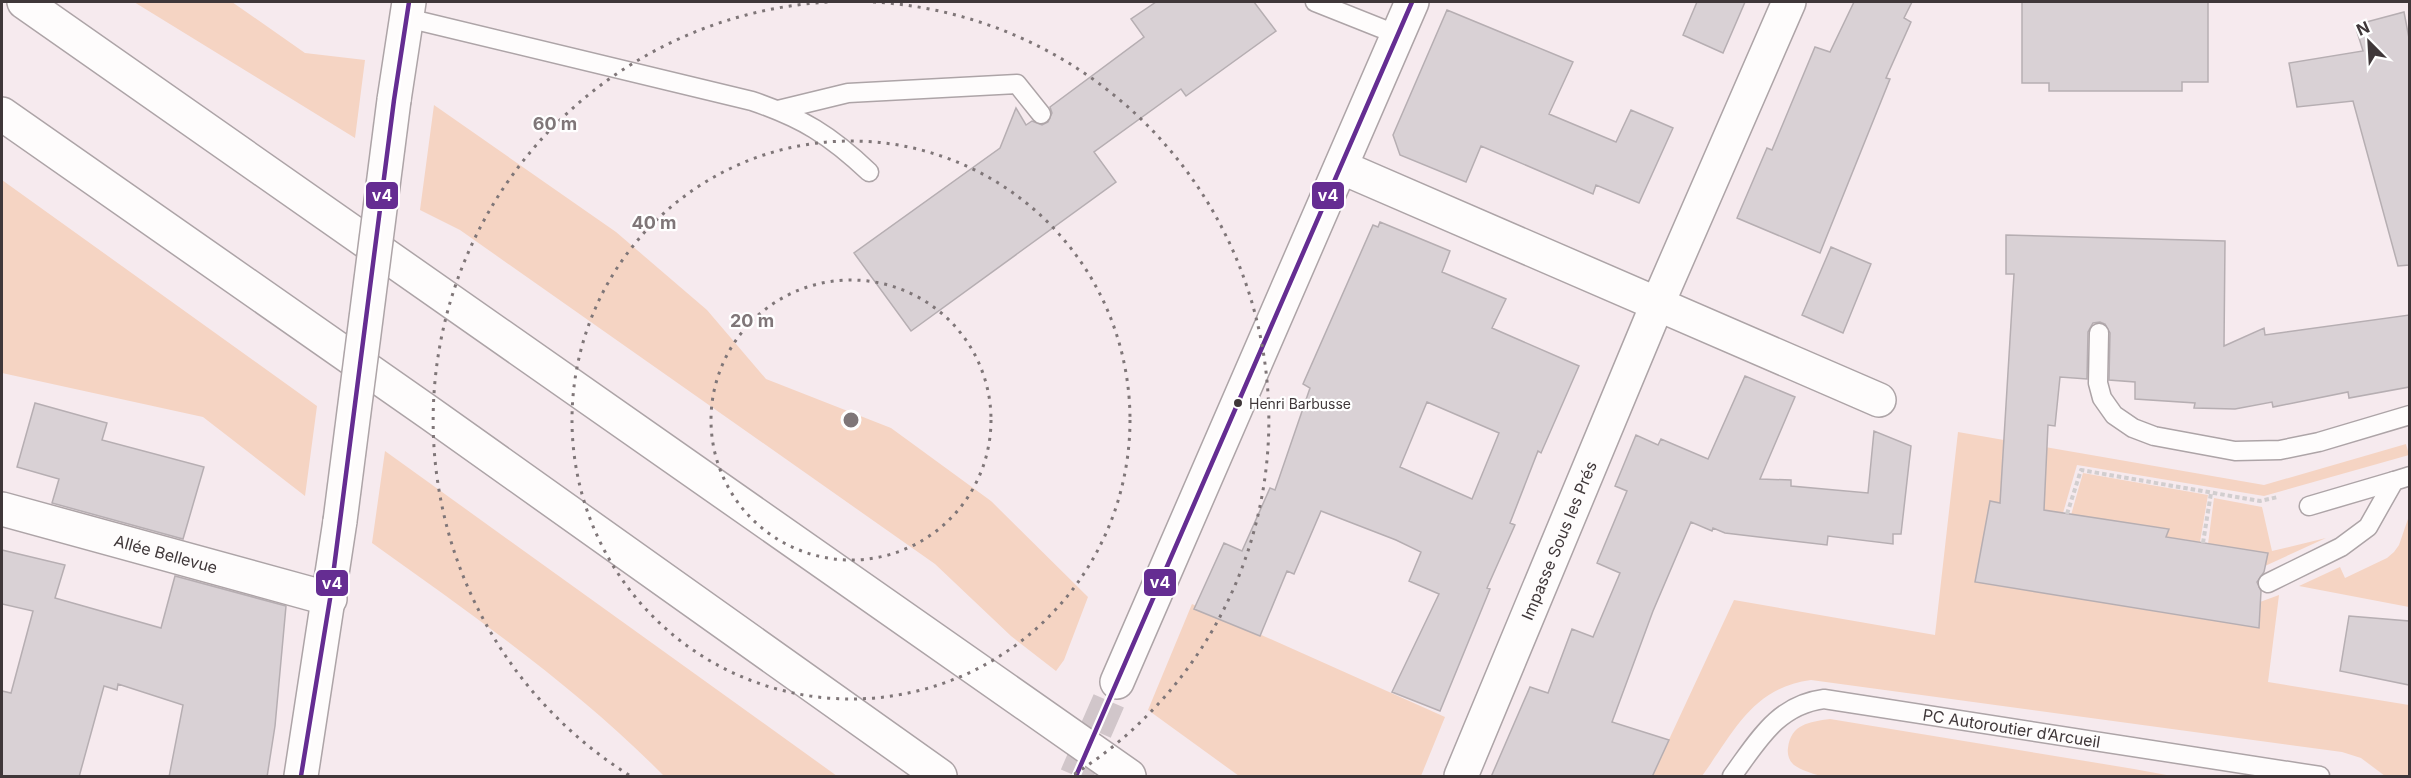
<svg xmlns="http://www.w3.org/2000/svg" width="2411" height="778" viewBox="0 0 2411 778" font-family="Inter,sans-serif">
  <rect width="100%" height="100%" fill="#f6eaee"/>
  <path fill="#f5d4c3" d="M134,2H232L305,53L365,60L355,138Z
    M434,105L616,232L707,310L766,379L891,428L991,501L1088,597L1064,660L1056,671L1011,636L935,564L460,230L420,210Z
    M2,180L317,406L305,496L203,417L2,373Z
    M1958,432L2264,485L2406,444L2409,455L2264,496L2077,465L2063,513L1990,502L1975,581L2260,602L2279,595L2268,682L2409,705V776H2385L2361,758L2342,752L1811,680C1752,688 1734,732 1702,776H1652L1734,600L1935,635Z
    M385,451L837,776H664C577,688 473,615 372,543Z
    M2083,473L2208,495L2200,542L2166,537L2169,529L2071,515Z
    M2214,498L2262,507L2272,551L2326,538L2265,566L2268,554L2208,544Z
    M2409,516V607L2299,586L2340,567L2345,578L2387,558L2394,552L2399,545Z
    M1192,604L1445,717L1421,776H1239L1148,710Z
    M1830,719L2134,769L2172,776H1820C1811,773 1801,770 1794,765C1789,761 1787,754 1788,748C1791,724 1809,722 1830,719Z"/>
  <path fill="#d9d1d5" stroke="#b6aeb2" stroke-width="1.5" fill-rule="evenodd" d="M1156,2H1254L1276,31L1186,96L1181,89L1094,152L1116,182L911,331L854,253L1000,148L1016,108L1026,125L1032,121L1042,125L1048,122L1052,113L1050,107L1144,37L1131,19Z
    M1697,2H1745L1723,53L1683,35Z
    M1854,2H1912L1904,18L1911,22L1886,78L1890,79L1820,253L1737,218L1767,148L1772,150L1815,47L1830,52Z
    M2022,2H2208V82H2182V91H2049V83H2022Z
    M1447,10L1573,62L1549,114L1616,142L1631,110L1673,128L1639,203L1596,185L1593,194L1481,146L1466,182L1400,155L1393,135Z
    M2404,12L2409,38V265L2398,266L2353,101L2297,107L2289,63L2363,51L2355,25Z
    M1380,222L1450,251L1442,272L1506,299L1492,328L1579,366L1541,453L1538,451L1510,523L1515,525L1487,588L1490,589L1440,711L1392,692L1439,594L1409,581L1421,552L1396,540L1321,511L1294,574L1287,571L1260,636L1194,609L1224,543L1242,551L1270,488L1275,490L1310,388L1303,384L1373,225L1378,227ZM1427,402L1499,433L1472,499L1400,467Z
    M2006,235L2225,241L2224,346L2264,328L2265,335L2409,315V387L2349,398L2348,392L2273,407L2272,402L2235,409L2194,408L2195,403L2135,399V382L2109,380L2110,333L2105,324L2100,322L2093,323L2088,332L2087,379L2060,377L2055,426L2048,425L2044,510L2169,529L2166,537L2268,553L2264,572L2257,582L2261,591L2259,628L1975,582L1990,501L2000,503L2014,274H2006Z
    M1831,247L1871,264L1843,333L1802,315Z
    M1745,376L1795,397L1760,479L1791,480V486L1868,493L1874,431L1911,446L1901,534H1893V544L1828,536L1827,545L1725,533L1713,528L1712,531L1691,522L1653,611L1612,722L1669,740L1652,777H1491L1530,687L1548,693L1572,629L1593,637L1620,573L1597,563L1627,491L1615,486L1636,435L1658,445L1661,439L1708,459Z
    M35,403L107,423L102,440L204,467L183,539L52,503L59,479L17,467Z
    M2,550L65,565L55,598L161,628L175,576L286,606L275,726L267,777H169L183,705L118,684L117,690L104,686L79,777H2V691L11,693L33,611L2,604Z
    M2349,616L2409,621V685L2340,671Z"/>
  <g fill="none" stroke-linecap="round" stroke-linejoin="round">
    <path stroke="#d1c6ca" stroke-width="33" stroke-dasharray="33 16" stroke-linecap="butt" d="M1076,776L1117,682"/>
    <defs>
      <g id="lane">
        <path d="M1315,2L1398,35"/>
        <path d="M407,18L752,101C802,118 830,135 869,172"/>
        <path d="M778,110L848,93L1017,84L1041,114"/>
        <path d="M2099,333L2098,383L2102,398L2114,415L2133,428L2154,436L2235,451L2280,450L2319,442L2410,415"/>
        <path d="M2309,506L2394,481"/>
        <path d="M2268,583L2341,547L2368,527L2394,481L2410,476"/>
        <path id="s1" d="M1732,776C1758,741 1777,705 1824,699L2320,776"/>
      </g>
      <g id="street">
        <path d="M394,100L409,2"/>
        <path d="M1341,167L1879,400"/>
        <path id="s2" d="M2,509L330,599"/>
        <path d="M301,776L340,521"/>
        <path id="s3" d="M1461,776L1657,305L1789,2"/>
      </g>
      <path id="secondary" d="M1117,682L1412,2"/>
      <path id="highway" d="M24,2L1129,776
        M2,114L431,414L940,776"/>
    </defs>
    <use href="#lane" stroke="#ada4a7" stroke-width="21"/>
    <use href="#street" stroke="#ada4a7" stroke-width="36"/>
    <use href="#secondary" stroke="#ada4a7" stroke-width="36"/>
    <use href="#highway" stroke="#ada4a7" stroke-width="36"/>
    <path stroke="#d2cecf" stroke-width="4" stroke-dasharray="4.5 3" stroke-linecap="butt" d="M2067,514L2081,470L2260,501L2278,497
      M2203,543L2211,493"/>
    <use href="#lane" stroke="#fefcfc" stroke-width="18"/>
    <use href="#street" stroke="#fefcfc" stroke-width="33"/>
    <use href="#secondary" stroke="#fefcfc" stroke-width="33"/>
    <use href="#highway" stroke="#fefcfc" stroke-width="33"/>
    <defs>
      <path id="street-bridge" d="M340,521L394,100"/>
    </defs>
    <use href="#street-bridge" stroke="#ada4a7" stroke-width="36" stroke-linecap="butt"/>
    <use href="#street-bridge" stroke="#fefcfc" stroke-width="33"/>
    <defs>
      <path id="bus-1" d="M301,776L330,599L394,100L409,2
        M1076,776L1412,2"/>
    </defs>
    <use href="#bus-1" stroke="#fff" stroke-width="9"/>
    <use href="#bus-1" stroke="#652d92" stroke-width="4.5"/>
  </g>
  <g fill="none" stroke="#7f7678" stroke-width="3" stroke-dasharray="3 6">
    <circle cx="851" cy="420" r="140"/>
    <circle cx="851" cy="420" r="279"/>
    <path d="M629 775A419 419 0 0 1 829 2M873 2A419 419 0 0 1 1073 775"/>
  </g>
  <circle fill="#3f3739" stroke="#fff" stroke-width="2" cx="1238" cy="403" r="5"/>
  <g text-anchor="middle" stroke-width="4.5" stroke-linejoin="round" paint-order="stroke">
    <g font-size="14" fill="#3f3739" stroke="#fff" text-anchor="start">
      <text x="1249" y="409">Henri Barbusse</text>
    </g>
    <g font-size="16" fill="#3f3739" stroke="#fff">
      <text dy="6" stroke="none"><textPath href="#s3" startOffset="255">Impasse Sous les Prés</textPath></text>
      <text dy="6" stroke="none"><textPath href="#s2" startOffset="170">Allée Bellevue</textPath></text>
      <text dy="6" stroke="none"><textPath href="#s1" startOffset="314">PC Autoroutier d’Arcueil</textPath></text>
    </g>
  </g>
  <circle cx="851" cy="420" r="9" fill="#7f7678" stroke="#fff" stroke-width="3"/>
  <g font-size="18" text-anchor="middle" font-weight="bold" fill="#7f7678" stroke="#fff" stroke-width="4.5" stroke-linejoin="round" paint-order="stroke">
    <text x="555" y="130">60 m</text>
    <text x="654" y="229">40 m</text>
    <text x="752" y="327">20 m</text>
  </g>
  <g stroke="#fff" stroke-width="2">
    <rect x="365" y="181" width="34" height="29" rx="6" fill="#652d92"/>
    <rect x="1311" y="181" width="34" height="29" rx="6" fill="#652d92"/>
    <rect x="1143" y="568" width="34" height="29" rx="6" fill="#652d92"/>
    <rect x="315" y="569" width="34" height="28" rx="6" fill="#652d92"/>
  </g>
  <g font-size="16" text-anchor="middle" font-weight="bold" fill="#fff">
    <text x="382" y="201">v4</text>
    <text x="1328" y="201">v4</text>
    <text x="1160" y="588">v4</text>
    <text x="332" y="589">v4</text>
  </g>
  <rect width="2411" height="778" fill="none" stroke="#3f3739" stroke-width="6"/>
  <g transform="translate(2369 42) rotate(336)" stroke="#ffffff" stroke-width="4.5" paint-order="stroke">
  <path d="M0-4.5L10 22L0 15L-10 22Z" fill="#3f3739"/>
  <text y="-9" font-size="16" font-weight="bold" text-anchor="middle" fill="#3f3739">N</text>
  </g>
</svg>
